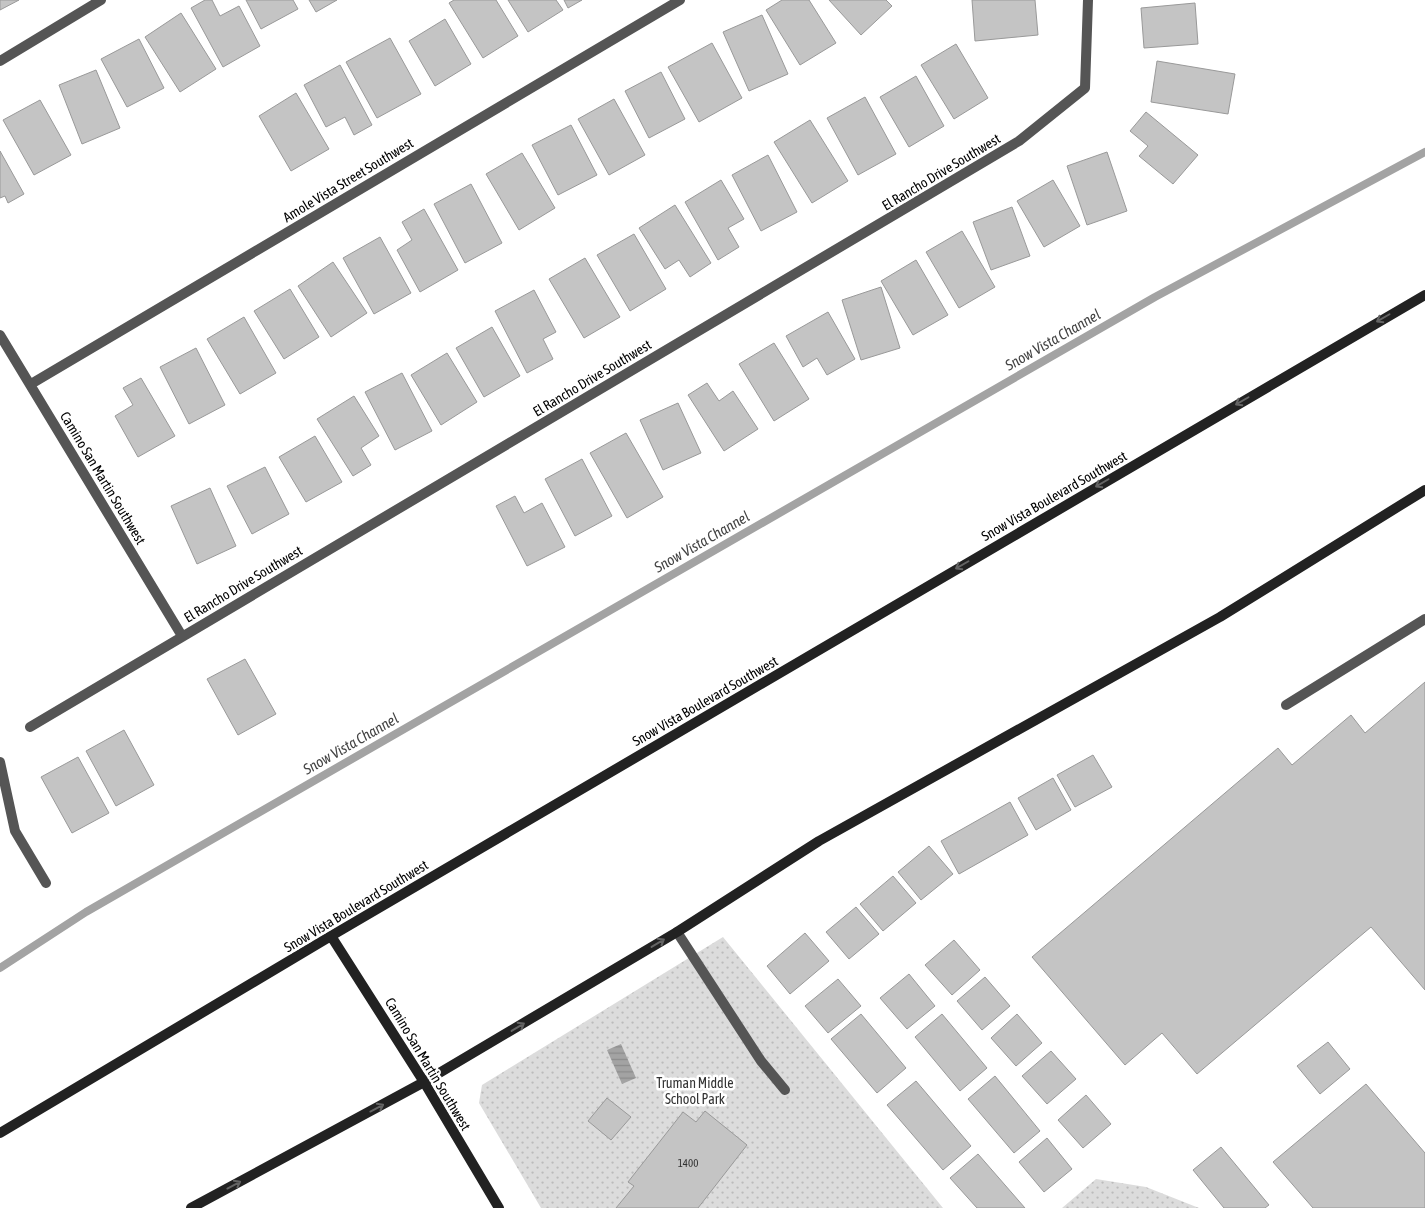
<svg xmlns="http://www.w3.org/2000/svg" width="1425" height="1208" viewBox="0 0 1425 1208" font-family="'Asap Condensed',sans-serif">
  <defs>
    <pattern id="park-dots" width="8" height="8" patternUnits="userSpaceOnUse" patternTransform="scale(1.25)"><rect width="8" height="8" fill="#dcdcdc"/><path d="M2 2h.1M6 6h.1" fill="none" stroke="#bbb" stroke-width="1.8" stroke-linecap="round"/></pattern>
    <pattern id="water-rules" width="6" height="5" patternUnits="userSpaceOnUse" patternTransform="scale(1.25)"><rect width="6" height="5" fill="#a3a3a3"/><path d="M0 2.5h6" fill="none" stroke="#8b8b8b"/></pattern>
  </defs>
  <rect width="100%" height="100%" fill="#fff"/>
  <path fill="url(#park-dots)" d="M723,937L943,1208H541L479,1103L482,1085Z
    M1096,1179L1146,1187L1199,1208H1062Z"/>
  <path fill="url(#water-rules)" d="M621,1044L636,1078L622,1084L607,1050Z"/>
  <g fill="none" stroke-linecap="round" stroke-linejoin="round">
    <path stroke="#a3a3a3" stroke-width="8" d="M0,968L86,912L1155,297L1425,152"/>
  </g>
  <path fill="#c4c4c4" stroke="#999" d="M0,0H19L0,10Z
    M205,0H212L220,16L239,6L260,46L223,67L191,8Z
    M246,0H293L298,9L261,29Z
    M309,0H337L316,12Z
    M454,0H496L518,36L483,58L449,3Z
    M508,0H556L563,10L528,32Z
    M564,0H582L568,8Z
    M782,0H809L836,43L800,65L766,10Z
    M829,0H886L892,6L861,35Z
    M972,0H1035L1038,35L975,41Z
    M1195,3L1198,44L1144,48L1141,8Z
    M181,13L216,69L180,92L145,37Z
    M762,15L788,74L749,91L723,32Z
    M445,19L471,64L435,86L409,41Z
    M390,38L421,94L377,118L346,62Z
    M139,39L164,88L127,107L101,59Z
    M712,43L742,98L699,122L668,67Z
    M956,44L988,98L954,119L921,65Z
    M1157,61L1235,74L1228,114L1151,102Z
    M340,65L372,125L354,135L345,117L326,127L304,85Z
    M96,70L120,128L82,144L59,85Z
    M661,72L685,119L649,138L625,91Z
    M916,76L944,126L909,147L880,97Z
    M296,93L329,149L291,171L259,116Z
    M865,97L896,154L858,175L827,118Z
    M614,99L645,155L609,175L578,119Z
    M40,100L71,155L34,175L3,120Z
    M1146,112L1198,155L1173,184L1139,156L1148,146L1130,131Z
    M810,120L848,181L812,203L774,142Z
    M571,125L597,175L558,195L532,145Z
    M0,151L24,194L8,203L5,196L0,198Z
    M1107,152L1127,211L1087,225L1067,166Z
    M522,153L555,208L519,230L486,174Z
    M768,155L797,212L761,231L732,175Z
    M721,180L744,219L728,228L739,247L718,260L685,202Z
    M1053,180L1080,226L1044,247L1017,201Z
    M471,184L502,243L465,263L434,204Z
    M675,205L711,263L690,277L679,260L665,269L639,228Z
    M1012,207L1030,256L991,270L973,222Z
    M424,209L458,270L420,292L397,250L412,240L402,222Z
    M962,231L995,287L959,308L926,252Z
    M634,234L666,289L630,311L597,255Z
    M380,237L411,293L374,314L343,258Z
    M585,258L620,317L584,338L549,279Z
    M916,260L948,315L913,335L881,281Z
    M333,262L367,313L331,337L298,286Z
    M881,287L900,348L861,360L842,300Z
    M290,289L319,337L284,359L254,311Z
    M534,290L556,332L543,339L553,359L527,373L495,311Z
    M828,312L855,359L827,375L817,358L803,367L786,336Z
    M244,317L276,373L240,394L207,339Z
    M492,327L520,376L484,397L456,348Z
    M774,343L809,399L774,421L739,364Z
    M196,348L225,405L189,424L160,367Z
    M447,353L477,402L441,425L411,375Z
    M402,373L432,431L395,450L365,392Z
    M141,378L175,436L138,457L115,416L133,405L123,388Z
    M707,383L719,401L733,391L758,429L724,451L688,395Z
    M354,396L379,436L361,448L371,465L353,476L317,419Z
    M678,403L701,453L663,470L640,420Z
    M626,433L663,497L627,518L590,453Z
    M315,436L342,482L306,502L279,457Z
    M582,459L612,516L575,536L545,479Z
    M265,467L289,514L252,534L227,486Z
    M210,488L236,546L197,564L171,506Z
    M515,496L524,513L542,503L565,547L527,566L496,506Z
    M245,659L276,714L238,735L207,679Z
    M1425,682V990L1371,927L1197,1074L1162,1033L1125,1065L1032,957L1278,748L1292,765L1351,715L1365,733Z
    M124,730L154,785L116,806L86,751Z
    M1093,755L1112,787L1075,807L1057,775Z
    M78,757L109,813L72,833L41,777Z
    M1053,778L1071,810L1036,830L1018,798Z
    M1010,802L1028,835L959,874L941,841Z
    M929,846L953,874L921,900L898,872Z
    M893,876L916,903L883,931L860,904Z
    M856,907L879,934L849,959L826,932Z
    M805,933L829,961L790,994L767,966Z
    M954,940L980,970L952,995L925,965Z
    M909,974L935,1006L907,1029L880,998Z
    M985,977L1010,1006L982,1030L957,1001Z
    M838,979L861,1006L828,1033L805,1006Z
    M861,1014L906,1068L877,1093L831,1039Z
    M942,1014L987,1068L960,1091L915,1037Z
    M1017,1014L1042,1043L1016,1066L991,1038Z
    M1328,1042L1350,1069L1320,1094L1297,1066Z
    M1051,1051L1076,1079L1047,1104L1022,1076Z
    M995,1076L1040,1131L1014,1153L968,1099Z
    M916,1081L971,1146L943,1170L887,1105Z
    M1366,1084L1425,1153V1208H1313L1273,1162Z
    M1086,1095L1111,1124L1083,1148L1058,1120Z
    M607,1098L631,1117L611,1140L588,1121Z
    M705,1111L747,1145L698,1208H616L634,1186L628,1182L683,1112L696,1122Z
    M1047,1138L1072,1169L1044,1192L1019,1162Z
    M1221,1147L1269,1205L1265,1208H1224L1193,1170Z
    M978,1154L1025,1208H977L950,1178Z"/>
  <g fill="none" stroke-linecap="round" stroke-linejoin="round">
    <path stroke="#555" stroke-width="10" d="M1286,705L1425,619
      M0,762L15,831L46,883
      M677,932L761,1061L785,1090"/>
    <path stroke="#555" stroke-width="10" d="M0,61L101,0
      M0,335L182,636
      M31,384L680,0
      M30,727L1019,141L1085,88L1088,0"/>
    <path stroke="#222" stroke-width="10" d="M331,936L424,1082L499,1208
      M0,1133L331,936L1425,295
      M191,1208L424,1082L677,932L819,841L1220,617L1425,490"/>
  </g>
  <defs><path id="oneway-shaft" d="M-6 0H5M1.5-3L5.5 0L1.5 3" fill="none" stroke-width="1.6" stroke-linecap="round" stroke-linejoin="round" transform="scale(1.25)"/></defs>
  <g stroke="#646464">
    <use href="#oneway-shaft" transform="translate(1383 318) rotate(150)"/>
    <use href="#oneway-shaft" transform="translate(1242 401) rotate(150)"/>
    <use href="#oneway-shaft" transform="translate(1102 483) rotate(150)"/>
    <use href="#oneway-shaft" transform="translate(962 565) rotate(150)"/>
    <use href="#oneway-shaft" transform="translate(658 943) rotate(-31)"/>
    <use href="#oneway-shaft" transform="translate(518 1027) rotate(-31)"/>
    <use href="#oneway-shaft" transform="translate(377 1108) rotate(-28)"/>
    <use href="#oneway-shaft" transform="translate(234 1185) rotate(-28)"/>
  </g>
  <g text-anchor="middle" stroke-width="5" stroke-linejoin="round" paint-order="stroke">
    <g font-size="11" fill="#313131">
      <text x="688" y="1167">1400</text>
    </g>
    <g font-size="14" fill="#000" stroke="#fff">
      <text transform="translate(941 172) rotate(-31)" y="5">El Rancho Drive Southwest</text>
      <text transform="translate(348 180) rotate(-31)" y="5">Amole Vista Street Southwest</text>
      <text transform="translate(592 378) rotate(-31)" y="5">El Rancho Drive Southwest</text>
      <text transform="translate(103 478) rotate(59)" y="5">Camino San Martin Southwest</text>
      <text transform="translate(1054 496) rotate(-30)" y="5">Snow Vista Boulevard Southwest</text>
      <text transform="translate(243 584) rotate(-31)" y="5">El Rancho Drive Southwest</text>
      <text transform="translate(705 701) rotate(-30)" y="5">Snow Vista Boulevard Southwest</text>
      <text transform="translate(356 906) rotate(-31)" y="5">Snow Vista Boulevard Southwest</text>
      <text transform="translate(428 1064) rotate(59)" y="5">Camino San Martin Southwest</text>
    </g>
    <g font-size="14" fill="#333" stroke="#fff">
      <text x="695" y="1088">Truman Middle<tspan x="695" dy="16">School Park</tspan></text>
    </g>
    <g font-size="15" font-style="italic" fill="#444" stroke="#fff">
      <text transform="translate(1053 340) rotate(-30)" y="5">Snow Vista Channel</text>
      <text transform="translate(702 542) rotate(-30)" y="5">Snow Vista Channel</text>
      <text transform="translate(351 744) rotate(-30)" y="5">Snow Vista Channel</text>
    </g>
  </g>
</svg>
